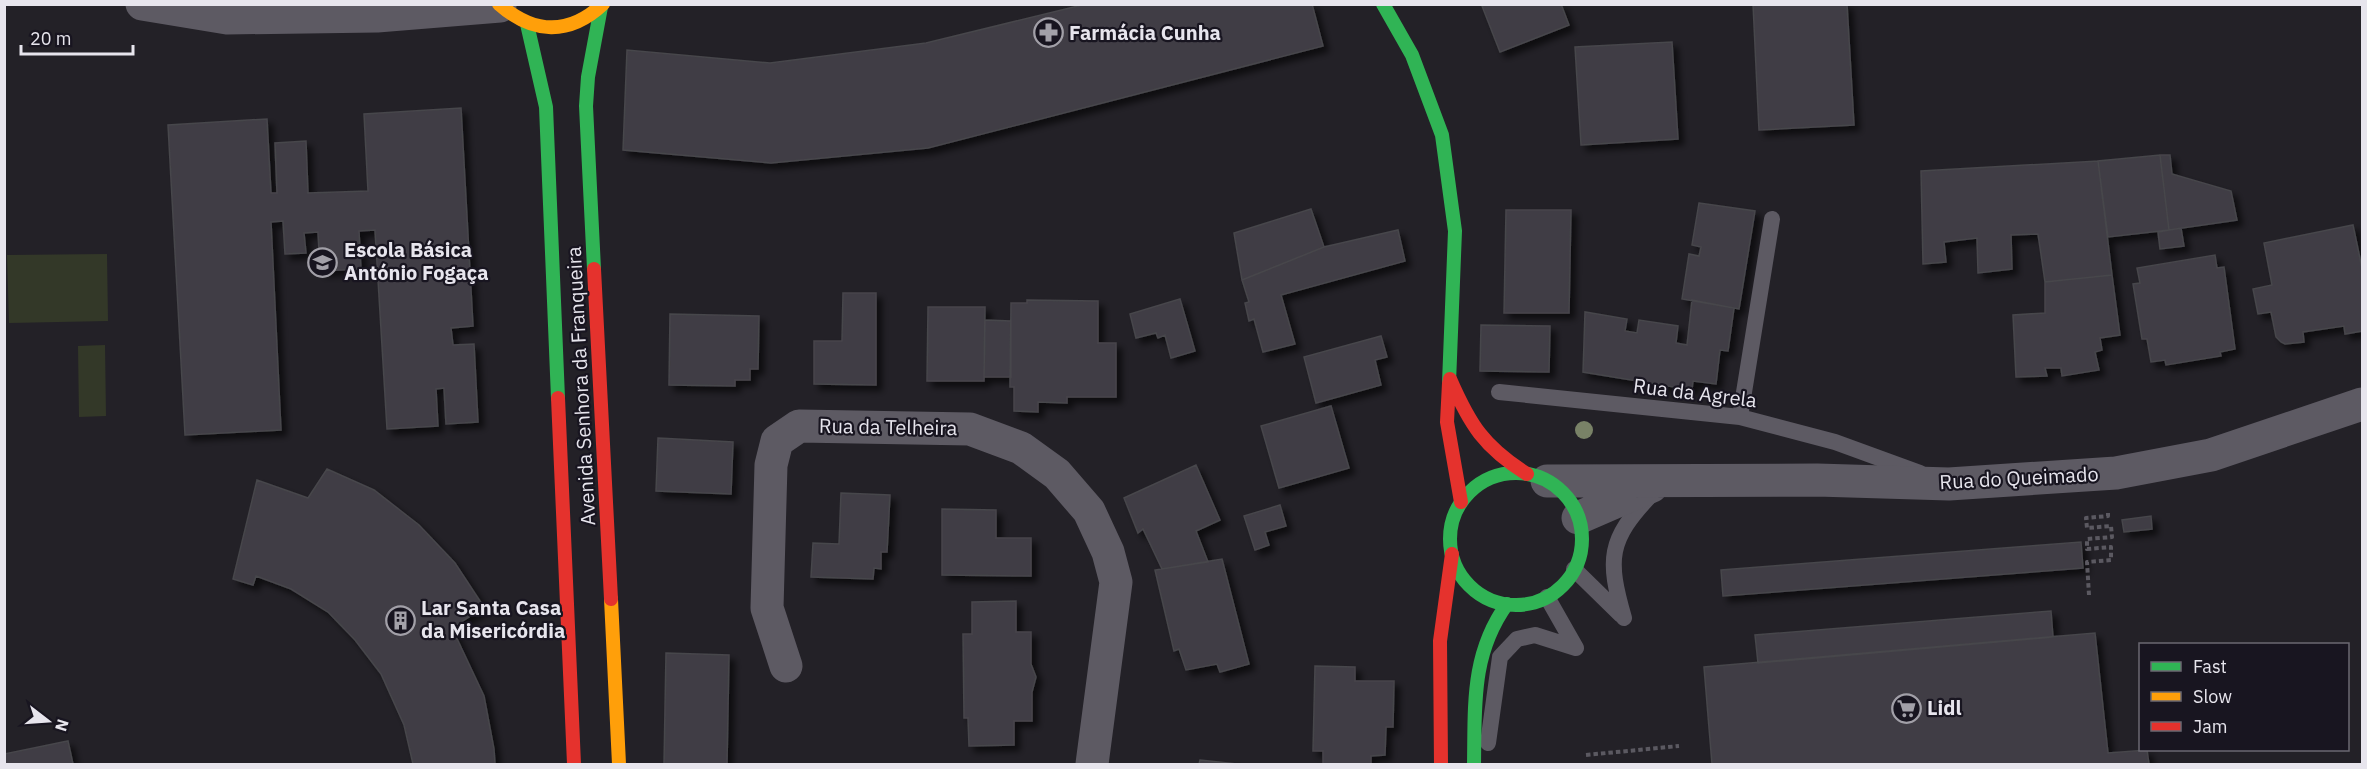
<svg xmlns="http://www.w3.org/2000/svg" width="2367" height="769" viewBox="0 0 2367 769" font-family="'IBM Plex Sans',sans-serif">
  <defs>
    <filter id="shadow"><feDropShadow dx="5.5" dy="5.5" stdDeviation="3" flood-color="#0009"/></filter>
  </defs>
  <rect width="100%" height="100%" fill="#232127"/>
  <path fill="#333828" d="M107,254L108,321L9,323L7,255Z
    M105,345L106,416L79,417L78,346Z"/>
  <path fill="#403e44" stroke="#47464b" stroke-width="1.5" filter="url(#shadow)" d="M1086,4H1312L1323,46L928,148L771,163L623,150L627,50L770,63L926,43Z
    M1487,4H1561L1569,25L1500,52L1482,6Z
    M1753,4H1847L1854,125L1759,130Z
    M1672,42L1678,139L1581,145L1575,47Z
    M461,108L473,326L451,328L453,345L474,344L478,422L446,424L444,388L436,389L438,426L387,429L375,230L359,231L361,269L320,271L318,232L304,233L306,253L285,254L283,221L271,222L281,430L185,435L168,125L267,119L271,193H277L275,143L306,141L308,193L368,191L364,114Z
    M2160,155L2169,230L2108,237L2098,161Z
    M2160,155H2170L2172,174L2231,191L2237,220L2169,230Z
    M2098,161L2112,275L2045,282L2038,234L2011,235L2012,269L1978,273L1977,238L1944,242L1946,262L1923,264L1921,171Z
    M1699,203L1755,211L1739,309L1682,299L1689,254L1699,256L1701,247L1692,245Z
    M1311,209L1324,247L1242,280L1234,233Z
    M1506,210H1571L1569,313H1504Z
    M2353,225L2362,268V331L2345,334L2344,326L2303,332L2304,342L2285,344L2281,342L2276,337L2271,312L2258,314L2253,289L2272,285L2264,243Z
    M2181,228L2184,246L2160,249L2158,232Z
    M1398,230L1405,261L1281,295L1295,344L1263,352L1254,319L1249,321L1245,303L1249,302L1242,280L1324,247Z
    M2215,255L2217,268L2224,267L2235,349L2220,352L2221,356L2166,365L2165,360L2151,362L2147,339H2142L2133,284L2140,283L2137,268Z
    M2112,275L2120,335L2100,338L2102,350L2095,352L2099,370L2062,376L2061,368H2045L2047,376L2016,377L2013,315L2045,313V282Z
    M843,293H876V385L814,384V341H842Z
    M1180,299L1195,351L1171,358L1165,335L1158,338L1156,333L1136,338L1130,314Z
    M1027,300L1098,301V343H1116V397H1067V403L1038,402V412L1014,411V387H1010L1011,303H1027Z
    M1692,300L1734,308L1728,351L1720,350L1716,384L1693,381L1692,390L1583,372L1585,312L1627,319L1625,331L1637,333L1639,320L1678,326L1676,343L1687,345Z
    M928,307H985L984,381H927Z
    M670,314L759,316L758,369H750V380H735V386L669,385Z
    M985,320L1011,321V377H984Z
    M1481,325L1550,326L1549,372L1480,371Z
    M1381,336L1387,357L1375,360L1381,385L1316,403L1304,357Z
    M1331,406L1349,468L1279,488L1261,426Z
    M658,438L733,442L731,494L656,491Z
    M1196,465L1220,520L1196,531L1208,562L1162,569L1143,529L1138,533L1124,498Z
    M327,469L374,490L419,525L455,563L484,607L452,628L484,696L494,749L495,764H413L404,725L381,674L355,640L328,612L291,589L256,576L253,585L233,579L257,480L308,498Z
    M841,493L890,495L887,552H881V569L874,568L873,579L811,577L813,543L839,544Z
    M1280,505L1286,526L1265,532L1269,545L1255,550L1244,516Z
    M942,509L996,510V538H1031V576L942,575Z
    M2151,516L2152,529L2124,532L2122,520Z
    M2081,542L2083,568L1723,596L1721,570Z
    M1222,559L1249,664L1220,672L1217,664L1186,670L1179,649L1174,651L1155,570Z
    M1016,601V632H1031V664L1036,677L1032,692V721H1014V745L969,746L968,718H964L963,634H972V602Z
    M2051,611L2053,637L1758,663L1755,635Z
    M2095,633L2108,753L2147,750L2149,764H1712L1704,667Z
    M666,653L729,655L727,764H664Z
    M1315,666L1355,667V681H1394L1393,727H1386L1385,755L1371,756V764H1323V751H1313Z
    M68,741L73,764H4V754Z
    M1200,760L1237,764H1199Z"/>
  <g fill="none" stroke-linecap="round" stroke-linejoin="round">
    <path stroke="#5b5961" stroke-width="4" stroke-dasharray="4.5 3" stroke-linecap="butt" d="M2089,595L2087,562L2111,560V547L2087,549V539L2112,537L2111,526L2087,528L2086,518L2108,516V510
      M1586,755L1679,746"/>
    <path stroke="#5d5a63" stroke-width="16" d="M1499,392L1740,417L1835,442L1920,473
      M1740,417L1772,219
      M1574,569L1621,615
      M1547,597L1576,648
      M1624,618C1607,559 1608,540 1651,495
      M1488,743L1500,657L1517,639L1535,635L1576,648"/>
    <path stroke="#5d5a63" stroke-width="33" d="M142,4L227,18L377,16L500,6
      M1547,481L1817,480L1949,484L2116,473L2211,455L2362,404
      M1578,518L1652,486
      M786,666L767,608L771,465L777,441L799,426L970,429L1021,448L1057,474L1089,511L1108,552L1116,582L1092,764"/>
    <path stroke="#30b455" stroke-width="14" d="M1383,4L1412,55L1442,135L1455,231L1449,383
      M527,24L546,107L558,398
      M594,269L586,106L588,77L601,7
      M1450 539a66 66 0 1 1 132 0a66 66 0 1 1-132 0Z
      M1474,764C1475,705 1471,654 1507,604"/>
    <path stroke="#ff9f0a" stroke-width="14" d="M499,4C533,34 569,36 603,4
      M611,599L619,764"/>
    <path stroke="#e5322d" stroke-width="14" d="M594,269L611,599
      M1450,379C1470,425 1484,447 1527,474
      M1449,383L1447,422L1461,502
      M558,398L574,764
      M1441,764L1440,641L1452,554"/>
  </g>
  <circle fill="#798267" cx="1584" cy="430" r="9"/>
  <defs>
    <symbol id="pharmacy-ring" viewBox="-11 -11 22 22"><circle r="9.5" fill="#181520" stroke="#a2a0a8" stroke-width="1.5"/><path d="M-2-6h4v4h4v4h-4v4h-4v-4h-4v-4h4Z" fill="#a2a0a8"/></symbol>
    <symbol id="school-ring" viewBox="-11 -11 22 22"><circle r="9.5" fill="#181520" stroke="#a2a0a8" stroke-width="1.5"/><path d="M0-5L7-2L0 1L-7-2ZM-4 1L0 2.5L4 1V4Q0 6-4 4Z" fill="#a2a0a8"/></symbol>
    <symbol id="building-ring" viewBox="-11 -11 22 22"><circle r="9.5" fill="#181520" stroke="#a2a0a8" stroke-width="1.5"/><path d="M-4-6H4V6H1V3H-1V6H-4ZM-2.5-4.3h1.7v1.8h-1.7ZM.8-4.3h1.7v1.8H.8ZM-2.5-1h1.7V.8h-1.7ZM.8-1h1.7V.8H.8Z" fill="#a2a0a8"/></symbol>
    <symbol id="supermarket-ring" viewBox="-11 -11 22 22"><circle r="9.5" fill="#181520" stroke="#a2a0a8" stroke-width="1.5"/><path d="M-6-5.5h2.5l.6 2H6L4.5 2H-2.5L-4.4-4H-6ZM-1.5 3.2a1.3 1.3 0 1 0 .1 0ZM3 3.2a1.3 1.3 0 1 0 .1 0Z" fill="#a2a0a8"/></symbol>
  </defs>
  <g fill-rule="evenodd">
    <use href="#pharmacy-ring" x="1032" y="16" width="33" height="33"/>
    <use href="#school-ring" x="306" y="246" width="33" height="33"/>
    <use href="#building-ring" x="384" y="604" width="33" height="33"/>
    <use href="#supermarket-ring" x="1890" y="692" width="33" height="33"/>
  </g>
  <g text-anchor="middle" stroke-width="4.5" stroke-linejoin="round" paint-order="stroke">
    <g font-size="20" font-weight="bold" fill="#e7e5ed" stroke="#181520" text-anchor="start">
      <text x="1069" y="40">Farmácia Cunha</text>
      <text x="344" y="257">Escola Básica<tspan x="344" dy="23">António Fogaça</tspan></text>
      <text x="421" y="615">Lar Santa Casa<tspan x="421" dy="23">da Misericórdia</tspan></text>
      <text x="1927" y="715">Lidl</text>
    </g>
    <g font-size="20" fill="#e7e5ed" stroke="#181520">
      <text transform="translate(581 386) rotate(-93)" y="7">Avenida Senhora da Franqueira</text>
      <text transform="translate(1695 393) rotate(7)" y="7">Rua da Agrela</text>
      <text transform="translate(888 427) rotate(1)" y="7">Rua da Telheira</text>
      <text transform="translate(2019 478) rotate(-3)" y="7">Rua do Queimado</text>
    </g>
  </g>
  <rect width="2367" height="769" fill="none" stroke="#e7e5ed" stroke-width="12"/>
  <rect x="2139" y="643" width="210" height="108" fill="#181520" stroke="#6b6872" stroke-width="1.5"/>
  <rect x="2151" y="662" width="30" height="9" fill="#30b455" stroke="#6b6872" stroke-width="1.5"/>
  <text x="2193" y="673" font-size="18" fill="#e7e5ed">Fast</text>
  <rect x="2151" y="692" width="30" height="9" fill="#ff9f0a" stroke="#6b6872" stroke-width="1.5"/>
  <text x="2193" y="703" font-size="18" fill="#e7e5ed">Slow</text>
  <rect x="2151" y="722" width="30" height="9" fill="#e5322d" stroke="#6b6872" stroke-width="1.5"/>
  <text x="2193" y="733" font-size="18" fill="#e7e5ed">Jam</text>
  <g transform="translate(48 721) rotate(107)" stroke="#181520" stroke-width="4.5" paint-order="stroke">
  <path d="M0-4.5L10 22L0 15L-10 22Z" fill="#e7e5ed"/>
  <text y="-9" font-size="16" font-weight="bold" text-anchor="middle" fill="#e7e5ed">N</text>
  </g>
  <path d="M21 45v9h112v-9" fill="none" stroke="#e7e5ed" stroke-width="3"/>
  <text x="30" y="45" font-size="18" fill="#e7e5ed" stroke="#181520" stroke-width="4.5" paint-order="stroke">20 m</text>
</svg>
